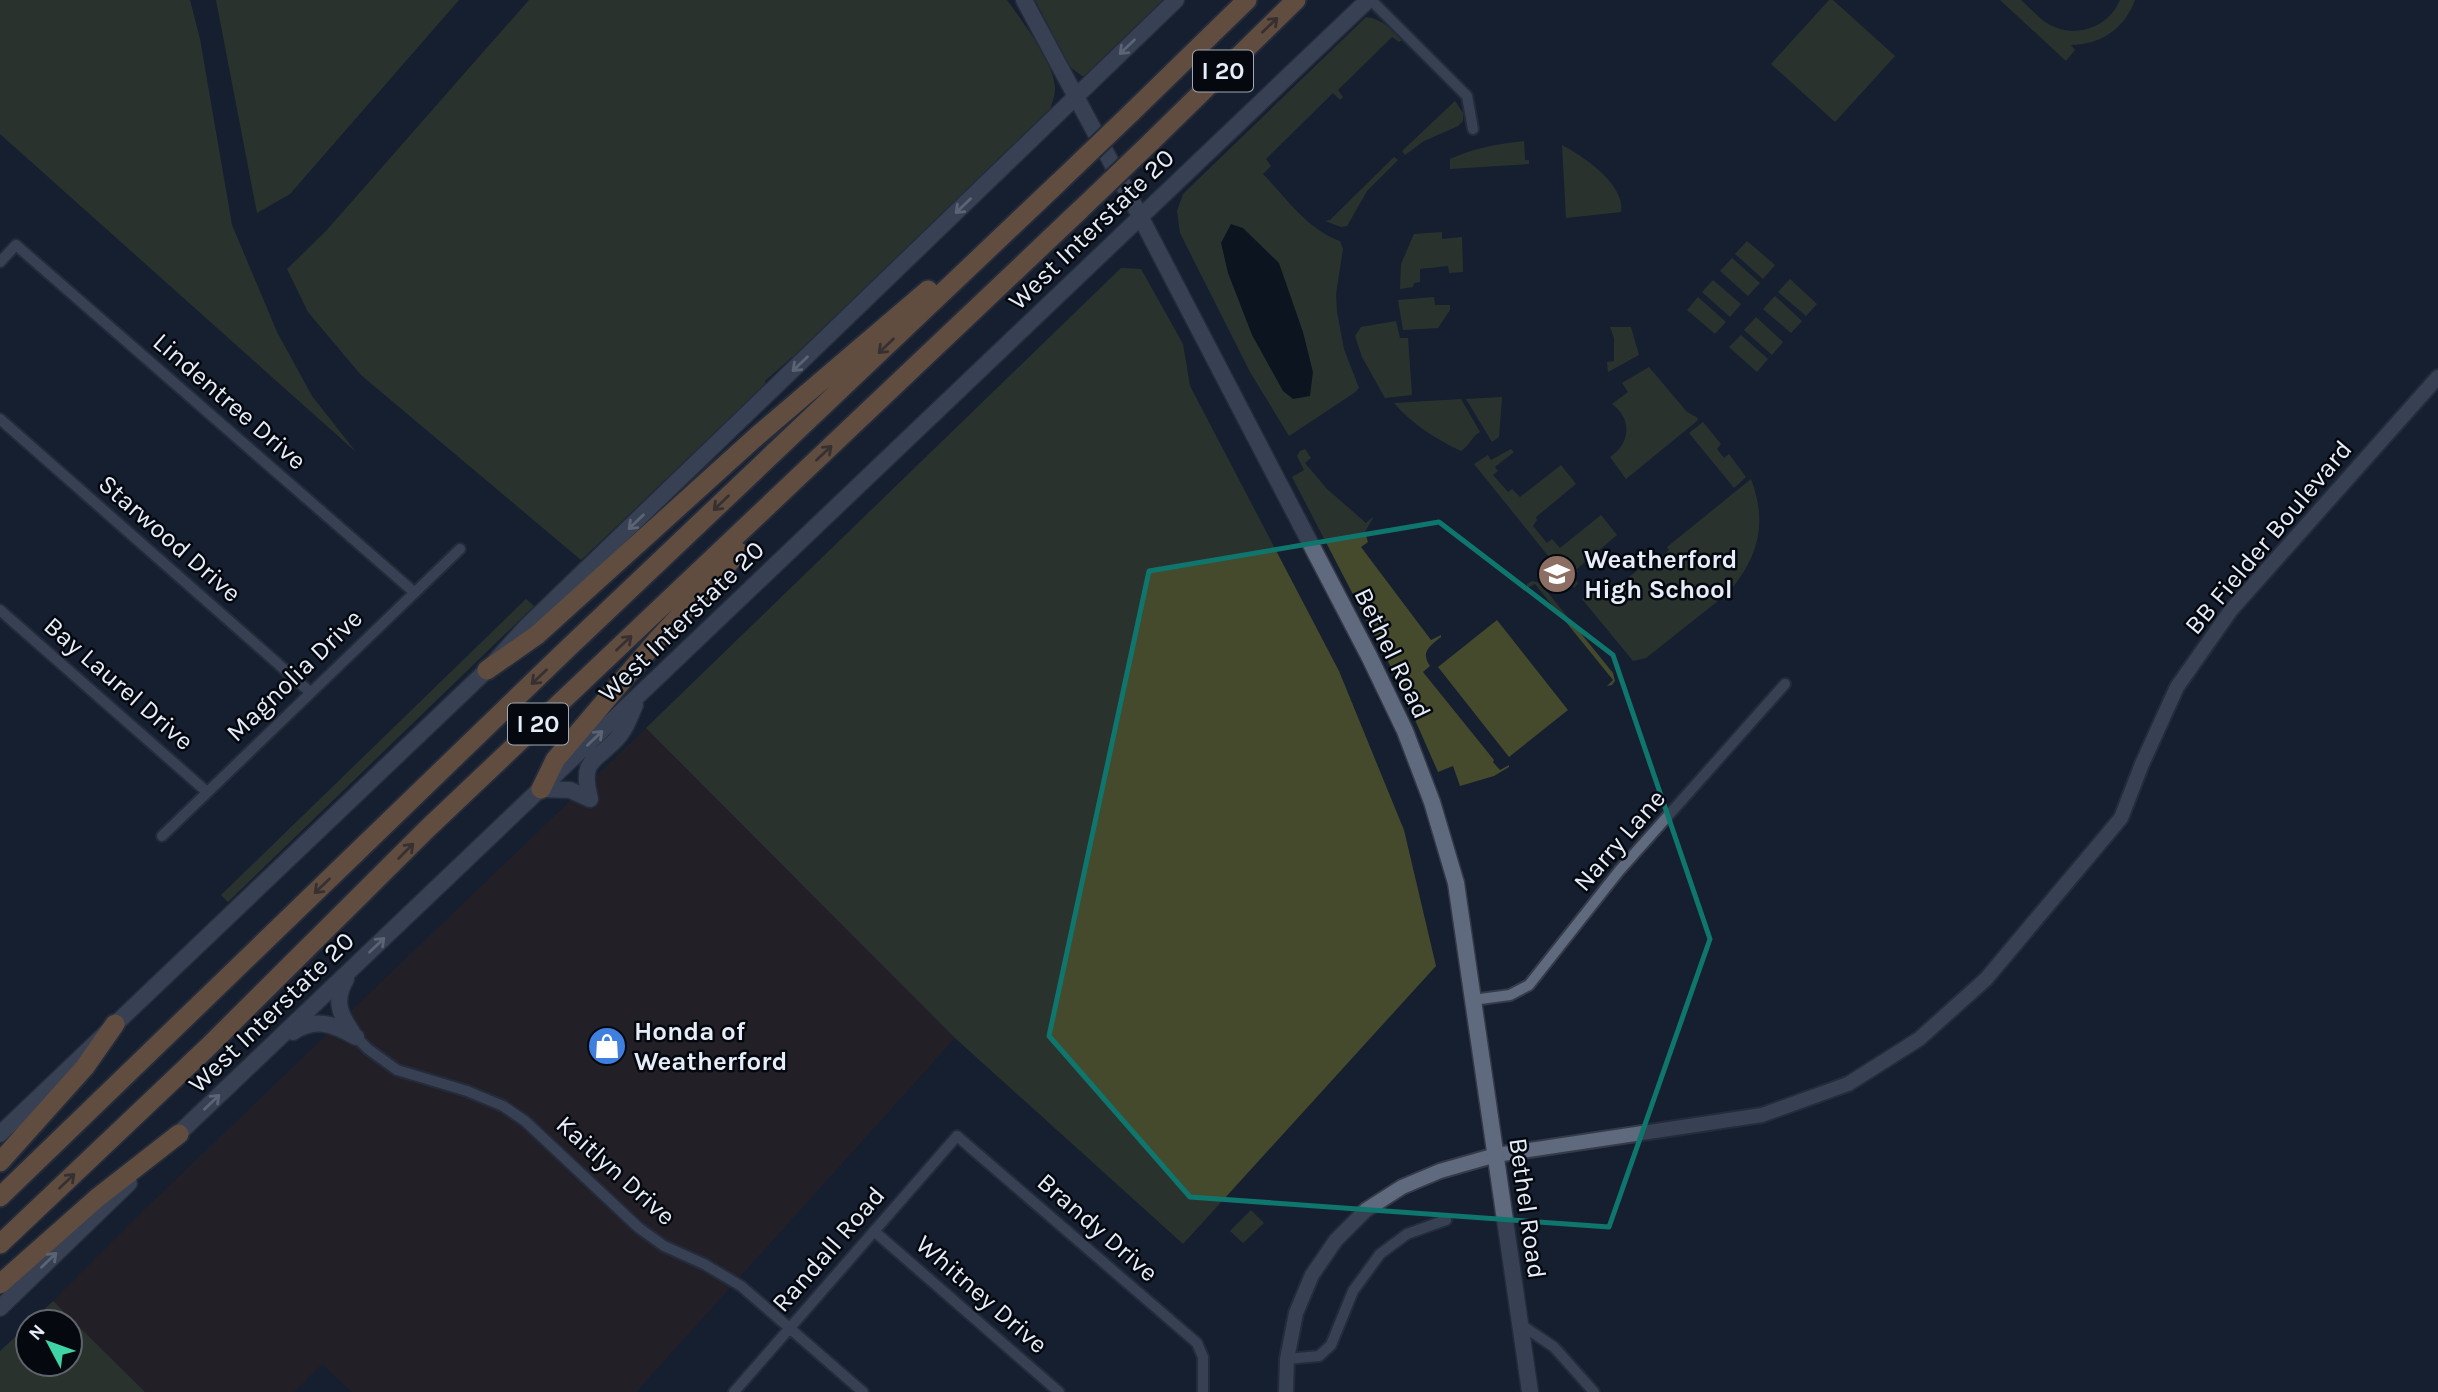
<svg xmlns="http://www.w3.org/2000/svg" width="2438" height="1392" viewBox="0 0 2438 1392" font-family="Karla,sans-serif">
  <rect width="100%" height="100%" fill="#151f2f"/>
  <path fill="#33201e" d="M646,728L955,1038L636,1392H352L322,1364L294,1392H145L53,1301L144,1210Z"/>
  <path fill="#444a2b" d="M0,0H190L200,39L232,225L277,332L312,396L356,452L0,134Z
    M216,0H459L290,194L257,213Z
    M529,0H1007C1022,21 1054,62 1055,88C1055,96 1052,103 1050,110L794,358L792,357L765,381V385L581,560L361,375L308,312L287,269L326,231Z
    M1035,0H1165L1087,75L1082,76L1070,67Z
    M1829,0H1833L1895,56L1835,122L1771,64Z
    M2000,0H2021C2030,8 2039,19 2050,25C2076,39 2109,27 2120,0H2135C2124,29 2102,44 2071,45L2075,50L2066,61Z
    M1366,17C1382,19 1392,29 1402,40L1399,42L1392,37L1338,90L1343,97L1340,100L1333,93L1266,159L1271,166L1263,174C1287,199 1308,230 1340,241L1343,249L1336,294L1337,312L1344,349L1359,388L1354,393L1289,436L1250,372L1180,233L1177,211L1183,194Z
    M1455,101L1463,113V121L1458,126L1424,141L1405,155L1402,151Z
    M1524,141L1525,160H1529V164L1450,169V159C1474,148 1498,144 1524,141Z
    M1562,145C1583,156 1626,185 1621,212L1566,218Z
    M1394,157L1398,160L1367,191L1347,226L1341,227L1325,221L1330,220Z
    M1442,232V239L1462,237L1463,272L1449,273L1448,266L1420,269V282L1414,283L1413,287L1400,289L1401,264L1414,234Z
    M1747,241L1775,265L1763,279L1735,254Z
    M1732,258L1760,283L1748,296L1720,271Z
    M1121,268L1141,269L1183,344L1190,386L1339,671L1404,830L1436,966L1183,1244L955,1038L646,728Z
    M1790,279L1817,304L1806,316L1778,292Z
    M1713,280L1741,304L1730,317L1702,292Z
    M1775,296L1802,321L1791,333L1763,309Z
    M1434,297L1435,305H1450V310L1438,328L1403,330L1398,300Z
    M1698,297L1726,322L1715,334L1687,310Z
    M1756,317L1783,342L1772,355L1744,330Z
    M1396,321L1400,338H1408L1412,395L1385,398L1362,357L1355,336L1361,327Z
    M1610,327H1631L1639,355L1608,372L1607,362L1614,361V338Z
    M1741,335L1768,359L1757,372L1729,347Z
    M1649,367L1687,412L1698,418L1697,421L1626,479L1610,457C1630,444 1633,419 1612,404L1628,392L1622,383Z
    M1502,397L1499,437L1492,442L1466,399Z
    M1461,399L1480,432C1471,437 1470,445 1461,451C1436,439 1413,425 1394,403Z
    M1703,422L1721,444L1717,449L1724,458L1729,454L1746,477L1734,488L1689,433Z
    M1305,449L1311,458L1305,463L1327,489L1366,523L1374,516L1365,532L1368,542L1361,547L1431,640L1441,635V637C1430,646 1420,652 1430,666L1423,672L1494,760L1493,762L1500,770L1509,765V767L1494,776L1460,786L1453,766L1438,772L1397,679L1292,477L1304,470L1297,456L1300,451Z
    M1511,449L1514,452L1495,467L1498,471L1493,475L1508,492L1512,489L1520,497L1561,465L1576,484L1536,517L1537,520L1533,526L1547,543L1552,539L1560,548L1601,515L1617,535L1577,569L1578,572L1573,576L1578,583L1574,588L1474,464L1488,455L1491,460Z
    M1751,479C1768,524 1758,558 1728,593L1646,658L1633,661L1582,599L1593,590L1601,599L1658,554L1661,557L1669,550L1667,547Z
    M1532,581L1540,583L1613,673L1615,681L1612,685L1607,686L1613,680L1535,584L1527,588V584Z
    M526,599L534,606L228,902L221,895Z
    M1497,620L1568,710L1509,757L1438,667Z
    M1251,1210L1264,1223L1243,1243L1230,1231Z
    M53,1301L145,1392H0V1351L28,1325V1364H70V1322H31Z"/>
  <path fill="#000b0d" d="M1231,224L1243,228L1279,263L1303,332L1313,372L1310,396L1293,399L1283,391L1252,335L1228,273L1221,243Z"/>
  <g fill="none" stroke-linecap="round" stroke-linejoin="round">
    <defs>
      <path id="minor" d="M1371,0L1467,96L1473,129
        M0,262L16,245L414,592
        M0,419L310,692
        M0,610L207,792
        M162,836L460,549
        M1473,1000L1510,995L1529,985L1619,871L1785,684
        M356,1037L368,1049L397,1070L467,1091L503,1106L525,1121L639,1228L664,1246L704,1264L741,1286L863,1392
        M874,1231L1059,1392
        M1520,1324L1554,1347L1594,1392
        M1287,1359L1319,1356L1331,1345L1353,1291L1380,1254L1407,1234L1446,1220
        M734,1392L957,1136L1197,1343L1203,1357V1392"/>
      <path id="tertiary" d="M1286,1392L1287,1359L1296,1313L1312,1275L1336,1240L1366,1210L1402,1187L1440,1171L1496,1155L1762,1115L1848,1084L1919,1039L1986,979L2121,818L2142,764L2177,687L2231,610L2438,377"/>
      <path id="secondary" d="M1024,0L1140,216L1369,656L1405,731L1432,802L1456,883L1530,1392
        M541,789L570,790L590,799
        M590,799C579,756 597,763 620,735C627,726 631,714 635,705
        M346,979C334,1000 339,1013 352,1032
        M293,1032C316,1017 333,1024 356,1037
        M0,1134L487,670L526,627L1176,0
        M172,1140L1368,0
        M0,1308L129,1183"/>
      <path id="motorway" d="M1131,113L1247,0
        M1151,142L1296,0
        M487,670L537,635L757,436L928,290
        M541,789L555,760L657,640L739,552
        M0,1162L85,1067L115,1024
        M0,1197L565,651L1059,182
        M0,1244L210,1045L427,829L1081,209
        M0,1284L97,1198L179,1134"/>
    </defs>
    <use href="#minor" stroke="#353a48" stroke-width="14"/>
    <use href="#tertiary" stroke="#353a48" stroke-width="18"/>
    <use href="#secondary" stroke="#353a48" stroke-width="19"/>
    <use href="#motorway" stroke="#353a48" stroke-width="23"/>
    <use href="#minor" stroke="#5f6a7e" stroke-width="10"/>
    <use href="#tertiary" stroke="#5f6a7e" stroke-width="14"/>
    <use href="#secondary" stroke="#5f6a7e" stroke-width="16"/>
    <use href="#motorway" stroke="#bd8455" stroke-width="19"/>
    <defs>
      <path id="motorway-bridge" d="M1059,182L1131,113
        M1081,209L1151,142"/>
    </defs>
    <use href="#motorway-bridge" stroke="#353a48" stroke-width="23" stroke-linecap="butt"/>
    <use href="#motorway-bridge" stroke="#bd8455" stroke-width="19"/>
  </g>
  <defs><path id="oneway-shaft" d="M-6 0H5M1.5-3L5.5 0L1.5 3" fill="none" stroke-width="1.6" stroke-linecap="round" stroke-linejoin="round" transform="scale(1.75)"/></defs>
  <g stroke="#614632">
    <use href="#oneway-shaft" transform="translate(1270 25) rotate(-44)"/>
    <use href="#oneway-shaft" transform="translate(886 346) rotate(136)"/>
    <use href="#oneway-shaft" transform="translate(824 453) rotate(-43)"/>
    <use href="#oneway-shaft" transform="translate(721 503) rotate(136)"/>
    <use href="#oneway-shaft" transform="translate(624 643) rotate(-43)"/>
    <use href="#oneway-shaft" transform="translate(539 677) rotate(136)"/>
    <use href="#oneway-shaft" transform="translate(406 851) rotate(-45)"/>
    <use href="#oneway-shaft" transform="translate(322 886) rotate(136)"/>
    <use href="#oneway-shaft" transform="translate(67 1181) rotate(-44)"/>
  </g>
  <g stroke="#b0b9c7">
    <use href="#oneway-shaft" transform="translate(1127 47) rotate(136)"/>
    <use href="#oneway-shaft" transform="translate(963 206) rotate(136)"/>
    <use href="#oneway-shaft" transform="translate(800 364) rotate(136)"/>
    <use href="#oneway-shaft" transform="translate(636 522) rotate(136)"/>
    <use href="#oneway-shaft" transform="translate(595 738) rotate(-44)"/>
    <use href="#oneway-shaft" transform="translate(377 945) rotate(-44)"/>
    <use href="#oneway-shaft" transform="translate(212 1102) rotate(-44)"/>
    <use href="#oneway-shaft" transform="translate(49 1260) rotate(-44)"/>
  </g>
  <path d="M0 0H2438V1392H0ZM1439,522L1613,655L1710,939L1609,1227L1190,1197L1049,1036L1149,571Z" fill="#151f2f" fill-opacity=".55" fill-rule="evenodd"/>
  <path fill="none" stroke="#0f766e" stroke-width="5" stroke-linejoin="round" d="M1439,522L1613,655L1710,939L1609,1227L1190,1197L1049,1036L1149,571Z"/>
  <defs>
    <symbol id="school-disc" viewBox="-11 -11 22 22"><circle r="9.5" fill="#8d6e63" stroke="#05090f"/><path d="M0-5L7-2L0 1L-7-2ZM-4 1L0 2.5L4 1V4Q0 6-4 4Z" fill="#fff"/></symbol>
    <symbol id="shop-disc" viewBox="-11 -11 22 22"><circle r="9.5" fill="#3f7fe0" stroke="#05090f"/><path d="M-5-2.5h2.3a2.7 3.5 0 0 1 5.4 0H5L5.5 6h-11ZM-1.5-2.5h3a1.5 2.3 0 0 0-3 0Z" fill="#fff"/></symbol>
  </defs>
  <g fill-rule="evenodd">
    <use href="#school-disc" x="1535" y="552" width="44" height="44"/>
    <use href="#shop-disc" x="585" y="1024" width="44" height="44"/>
  </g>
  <g text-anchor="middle" stroke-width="5" stroke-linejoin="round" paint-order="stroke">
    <g fill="#05090f" stroke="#a2a9b2" stroke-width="2">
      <rect x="1193" y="50.5" width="60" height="41" rx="5"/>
      <rect x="508" y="703.5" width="60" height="41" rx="5"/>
    </g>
    <g font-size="24" font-weight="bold" fill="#e6edf8">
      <text x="1223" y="79">I 20</text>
      <text x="538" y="732">I 20</text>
    </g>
    <g font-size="26" fill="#e6edf8" stroke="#05090f">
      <text transform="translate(1091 229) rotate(-44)" y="9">West Interstate 20</text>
      <text transform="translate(230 401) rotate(41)" y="9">Lindentree Drive</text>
      <text transform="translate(2268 537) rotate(-50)" y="9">BB Fielder Boulevard</text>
      <text transform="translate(170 538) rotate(41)" y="9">Starwood Drive</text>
      <text transform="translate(681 621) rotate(-44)" y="9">West Interstate 20</text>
      <text transform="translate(1393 653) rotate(64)" y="9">Bethel Road</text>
      <text transform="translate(294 675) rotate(-44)" y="9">Magnolia Drive</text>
      <text transform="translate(119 683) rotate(41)" y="9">Bay Laurel Drive</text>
      <text transform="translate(1619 840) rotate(-49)" y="9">Narry Lane</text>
      <text transform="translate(271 1012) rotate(-44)" y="9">West Interstate 20</text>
      <text transform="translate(616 1170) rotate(42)" y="9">Kaitlyn Drive</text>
      <text transform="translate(1528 1208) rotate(82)" y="9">Bethel Road</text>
      <text transform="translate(1098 1227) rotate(41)" y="9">Brandy Drive</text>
      <text transform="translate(828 1249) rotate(-49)" y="9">Randall Road</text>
      <text transform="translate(982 1294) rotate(41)" y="9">Whitney Drive</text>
    </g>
    <g font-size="26" font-weight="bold" fill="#e6edf8" stroke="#05090f" text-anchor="start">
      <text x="1584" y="568">Weatherford<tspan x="1584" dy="30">High School</tspan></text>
      <text x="634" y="1040">Honda of<tspan x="634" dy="30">Weatherford</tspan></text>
    </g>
  </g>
  <g transform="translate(49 1343) rotate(311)"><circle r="33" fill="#05090f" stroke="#5f646c" stroke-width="2"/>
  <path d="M0-5L12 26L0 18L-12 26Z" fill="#3ed4a3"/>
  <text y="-10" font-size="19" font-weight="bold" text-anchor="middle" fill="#e6edf8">N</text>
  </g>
</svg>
